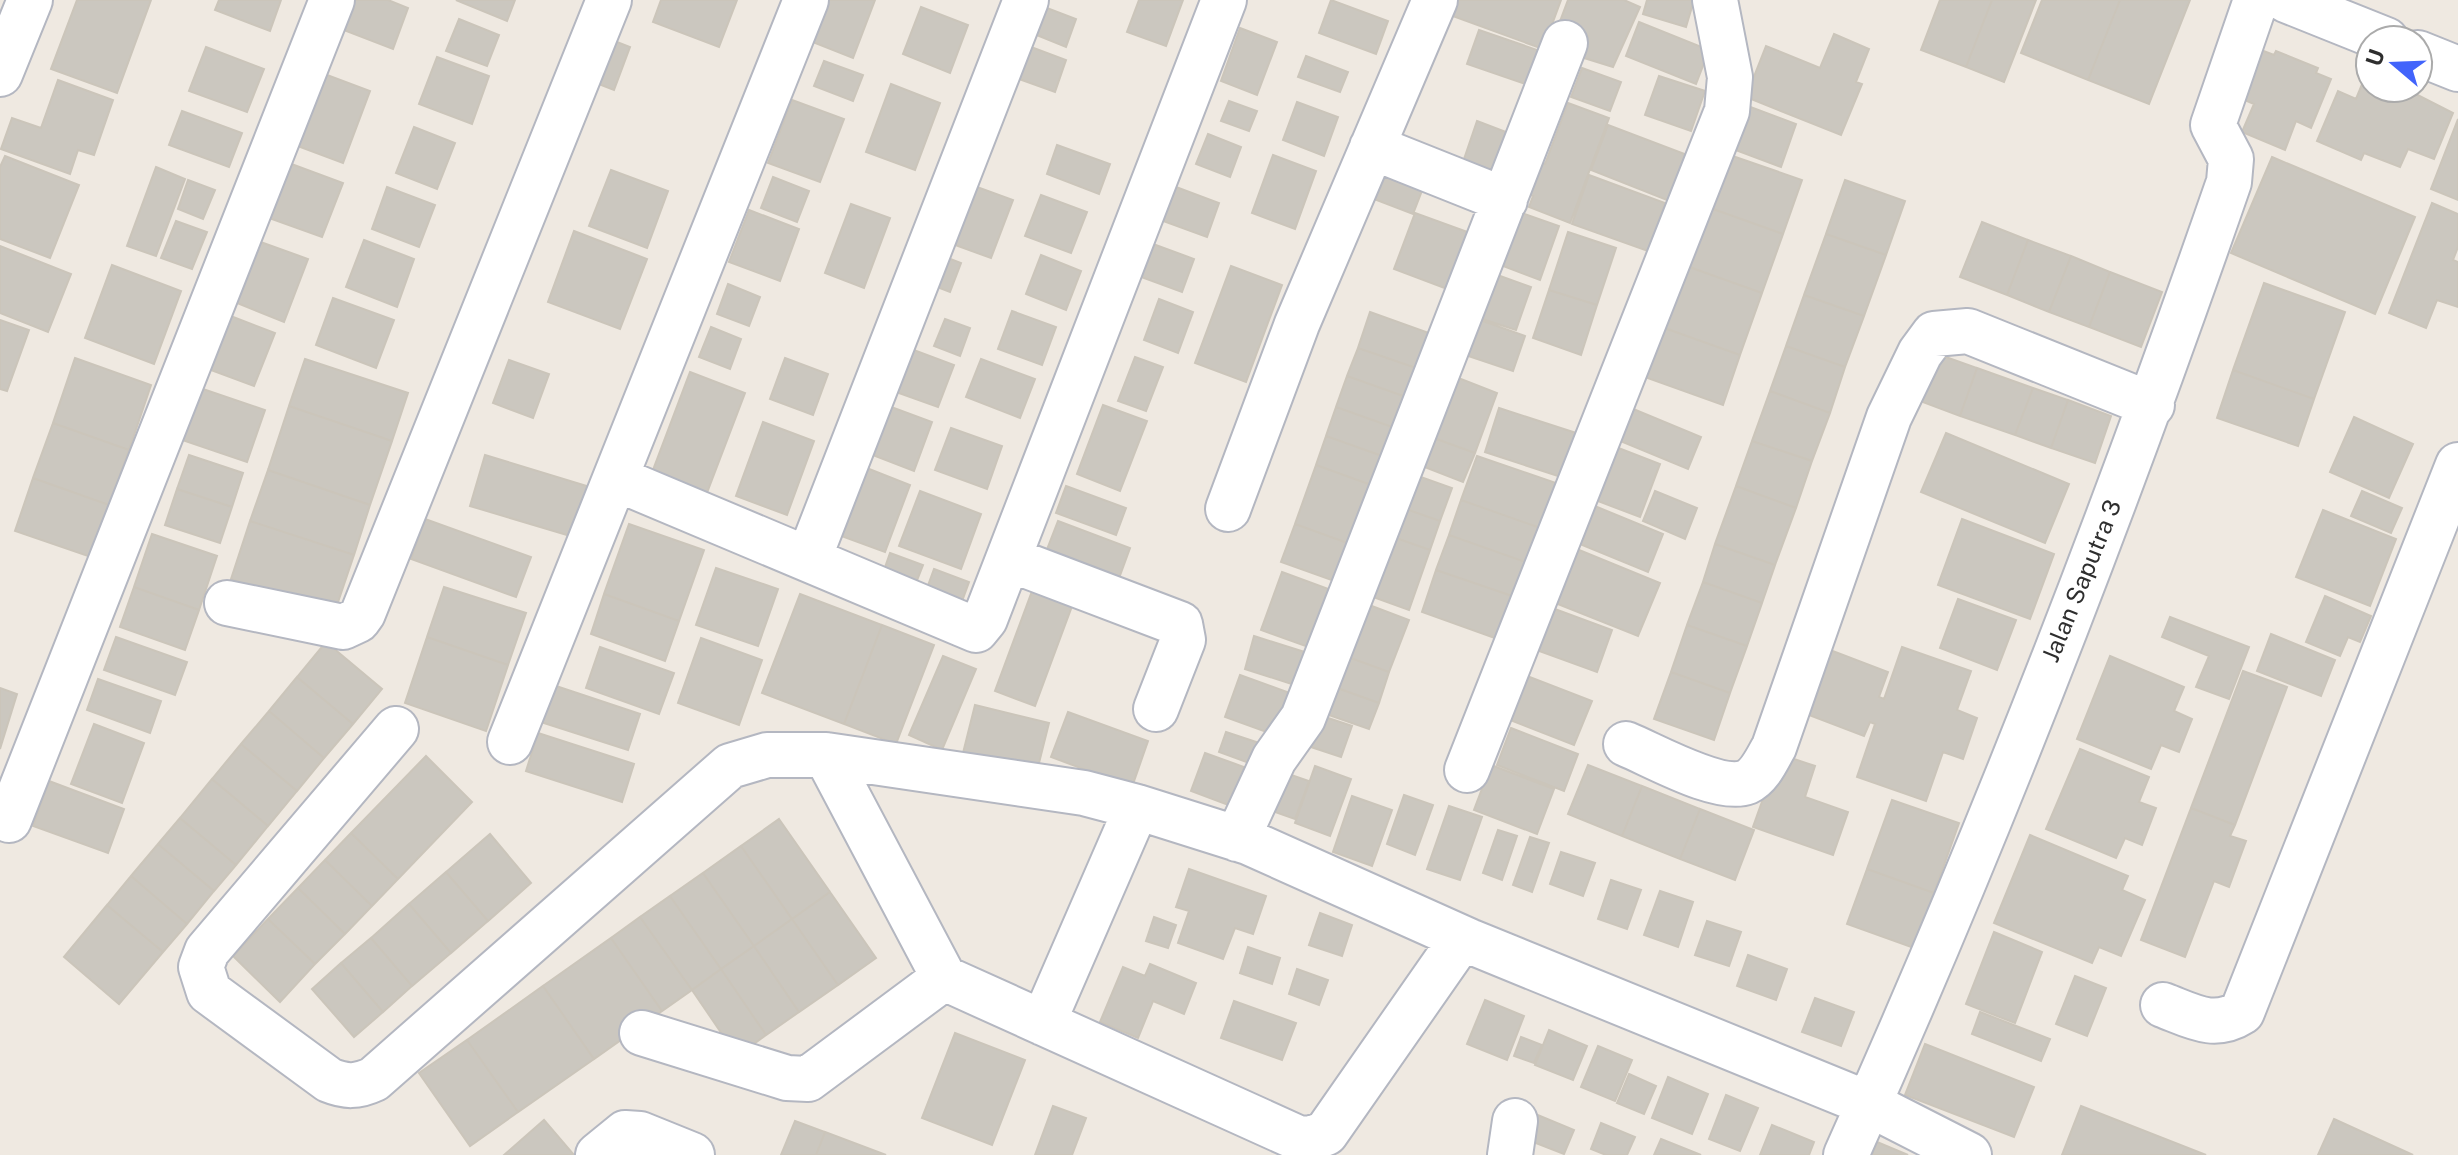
<svg xmlns="http://www.w3.org/2000/svg" width="2458" height="1155" viewBox="0 0 2458 1155" font-family="'Public Sans',sans-serif">
  <rect width="100%" height="100%" fill="#efe9e1"/>
  <path fill="#cbc7bf" stroke="#cbc5ba" stroke-width="2" d="M77,0H151L117,93L51,69Z
    M219,0H281L270,31L215,10Z
    M352,0H388L408,8L393,49L341,29Z
    M456,0H515L507,21Z
    M661,0H737L719,47L653,22Z
    M825,0H875L853,58L810,41Z
    M1139,0H1183L1166,46L1127,32Z
    M1331,0L1388,21L1376,54L1319,33Z
    M1452,0H1561L1543,49L1447,14Z
    M1568,0H1624L1640,7L1613,67L1581,57L1588,36L1559,24Z
    M1647,0H1694L1686,27L1643,14Z
    M1940,0H1992L1966,67L1921,50Z
    M1992,0H2036L2004,82L1966,67Z
    M2042,0H2120L2088,80L2021,53Z
    M2120,0H2190L2149,104L2088,80Z
    M1039,5L1076,19L1066,47L1029,32Z
    M921,7L968,25L950,73L903,54Z
    M459,19L499,35L487,66L446,51Z
    M1639,22L1709,50L1696,84L1626,56Z
    M1240,28L1277,42L1257,95L1221,81Z
    M1479,30L1540,51L1528,85L1467,64Z
    M1834,34L1869,49L1856,82L1862,84L1841,135L1746,97L1766,46L1820,68Z
    M599,35L630,47L614,90L583,78Z
    M1023,44L1066,60L1055,92L1011,76Z
    M206,47L264,69L247,112L189,91Z
    M2253,47L2274,55L2276,51L2318,68L2316,73L2331,79L2311,128L2296,121L2285,150L2242,132L2254,104L2233,95Z
    M1306,56L1348,72L1340,92L1298,77Z
    M437,57L489,76L472,124L419,104Z
    M824,61L863,75L853,101L814,86Z
    M1582,68L1621,82L1610,111L1571,97Z
    M319,72L370,91L343,163L292,144Z
    M2367,72L2370,74V88H2404L2453,113L2434,159L2408,149L2400,167L2364,153L2361,160L2317,141L2338,91L2356,99Z
    M1659,76L1705,91L1691,131L1645,115Z
    M58,80L113,100L94,155L78,150L70,174L1,149L12,118L41,128Z
    M891,84L940,103L915,170L866,152Z
    M792,100L844,119L820,182L768,163Z
    M1229,101L1257,111L1249,131L1221,121Z
    M1297,102L1338,117L1324,156L1283,140Z
    M1568,103L1609,118L1570,223L1529,207L1533,196L1513,189L1525,156L1545,164Z
    M1745,105L1796,124L1781,167L1730,148Z
    M182,111L242,133L229,167L169,145Z
    M2458,119V200L2431,189Z
    M1477,121L1514,135L1498,181L1461,168Z
    M1608,125L1690,156L1672,202L1591,170Z
    M414,127L455,143L437,189L396,173Z
    M1208,134L1241,147L1230,177L1196,164Z
    M1057,145L1110,164L1099,194L1047,174Z
    M1718,151L1802,180L1783,234L1699,204Z
    M1273,155L1316,171L1295,229L1252,213Z
    M5,156L79,185L50,258L0,239V167Z
    M1383,156L1428,175L1413,214L1366,196Z
    M2272,157L2415,217L2375,314L2231,253Z
    M286,162L343,183L322,237L266,217Z
    M156,167L185,179L156,256L127,246Z
    M611,170L668,191L647,248L589,226Z
    M1589,175L1665,203L1648,251L1572,224Z
    M773,177L809,191L797,222L761,208Z
    M188,180L215,190L203,219L178,209Z
    M1845,180L1905,201L1886,255L1826,234Z
    M966,183L1013,200L991,258L944,241Z
    M387,187L435,205L419,247L372,229Z
    M1176,187L1219,203L1207,237L1163,221Z
    M1041,195L1087,212L1071,253L1025,236Z
    M2432,203L2458,214V247L2453,260L2458,262V307L2437,300L2426,328L2389,313Z
    M851,204L890,218L864,288L825,273Z
    M1699,204L1783,234L1762,293L1678,263Z
    M749,210L799,229L780,281L729,262Z
    M1415,213L1476,235L1455,292L1394,269Z
    M1522,213L1559,226L1540,280L1503,266Z
    M176,221L207,232L192,269L161,258Z
    M1982,222L2028,240L2007,295L1960,277Z
    M574,231L647,259L620,329L548,302Z
    M1568,232L1616,248L1597,305L1549,290Z
    M1826,234L1886,255L1864,316L1804,295Z
    M255,240L308,259L284,322L232,301Z
    M364,240L414,259L397,307L346,287Z
    M2028,240L2071,256L2049,312L2007,295Z
    M1153,244L1194,259L1182,292L1141,277Z
    M0,246L71,274L48,332L0,313Z
    M935,253L961,263L950,292L924,282Z
    M1041,255L1081,271L1066,310L1026,294Z
    M2071,256L2110,272L2089,327L2049,312Z
    M1678,263L1762,293L1740,355L1656,325Z
    M112,265L181,291L154,364L85,338Z
    M1231,266L1282,285L1246,382L1195,363Z
    M1489,272L1531,287L1516,330L1473,316Z
    M2110,272L2162,292L2141,347L2089,327Z
    M2264,283L2345,312L2314,399L2233,370Z
    M728,284L760,297L749,326L717,314Z
    M1549,290L1597,305L1581,355L1533,338Z
    M1804,295L1864,316L1845,367L1786,346Z
    M333,298L394,320L376,368L316,345Z
    M1159,299L1193,312L1178,353L1144,340Z
    M1012,311L1056,327L1042,365L998,349Z
    M1370,312L1429,333L1416,368L1358,348Z
    M228,315L275,333L254,386L208,369Z
    M1466,315L1525,336L1513,371L1453,351Z
    M945,319L970,328L960,356L934,346Z
    M0,320L29,330L7,391L0,389Z
    M1656,325L1740,355L1723,405L1639,375Z
    M711,327L741,339L730,369L699,357Z
    M895,343L954,365L938,407L879,386Z
    M1786,346L1845,367L1830,413L1770,391Z
    M1358,348L1416,368L1406,397L1347,376Z
    M1929,351L1977,368L1960,416L1912,398Z
    M1135,357L1163,367L1146,411L1118,401Z
    M75,358L151,385L129,450L53,423Z
    M785,358L828,374L813,415L770,399Z
    M305,359L408,393L392,441L289,406Z
    M981,359L1035,379L1020,418L966,397Z
    M509,360L549,374L533,418L493,403Z
    M1977,368L2033,388L2015,435L1960,416Z
    M2233,370L2314,399L2298,446L2217,418Z
    M690,372L745,393L705,498L650,478Z
    M1443,372L1497,393L1475,453L1420,433Z
    M1347,376L1406,397L1395,428L1336,407Z
    M197,387L265,410L247,462L179,439Z
    M2033,388L2068,400L2051,448L2015,435Z
    M1770,391L1830,413L1812,461L1752,441Z
    M2068,400L2111,416L2095,463L2051,448Z
    M875,401L932,422L914,471L857,449Z
    M1103,405L1147,421L1120,491L1077,474Z
    M289,406L392,441L370,505L268,470Z
    M1626,406L1701,437L1688,469L1613,438Z
    M1336,407L1395,428L1385,457L1326,436Z
    M1499,408L1576,433L1561,477L1485,452Z
    M2354,417L2413,444L2389,498L2330,472Z
    M763,422L814,441L787,515L736,496Z
    M53,423L129,450L109,505L33,478Z
    M951,428L1002,446L987,489L935,470Z
    M1420,433L1475,453L1463,482L1409,461Z
    M1946,433L2069,484L2045,543L1921,492Z
    M1326,436L1385,457L1374,486L1316,465Z
    M1752,441L1812,461L1796,508L1736,486Z
    M1603,442L1660,464L1640,517L1582,495Z
    M189,455L243,473L232,507L177,489Z
    M485,455L593,488L577,538L470,506Z
    M1477,456L1559,484L1543,529L1461,500Z
    M859,465L910,485L885,552L833,533Z
    M1316,465L1374,486L1353,545L1295,524Z
    M268,470L370,505L354,555L250,521Z
    M1401,470L1452,488L1440,521L1389,503Z
    M33,478L109,505L91,557L15,531Z
    M1066,486L1126,508L1116,535L1056,513Z
    M1736,486L1796,508L1775,565L1715,544Z
    M177,489L232,507L220,543L165,525Z
    M920,491L981,514L961,569L899,546Z
    M1655,491L1697,508L1685,539L1643,521Z
    M2362,491L2402,508L2391,533L2351,516Z
    M1461,500L1543,529L1531,564L1449,535Z
    M1585,502L1663,534L1648,572L1570,540Z
    M1389,503L1440,521L1430,550L1379,532Z
    M2323,510L2396,539L2370,606L2296,577Z
    M425,519L531,557L516,597L411,559Z
    M1962,519L2054,554L2030,619L1938,585Z
    M250,521L354,555L334,614L231,579Z
    M1058,521L1130,548L1114,592L1041,565Z
    M629,524L704,550L679,621L604,594Z
    M1295,524L1353,545L1340,583L1281,562Z
    M1379,532L1430,550L1409,610L1359,592Z
    M152,534L217,556L199,610L134,587Z
    M1449,535L1531,564L1518,598L1436,570Z
    M1562,543L1660,583L1638,636L1540,597Z
    M1715,544L1775,565L1762,603L1703,582Z
    M890,553L923,565L914,588L882,576Z
    M716,568L778,589L758,646L696,625Z
    M934,569L969,582L957,615L922,602Z
    M1436,570L1518,598L1503,641L1422,612Z
    M1282,572L1334,591L1314,649L1261,630Z
    M1703,582L1762,603L1747,646L1687,625Z
    M1035,583L1075,598L1035,706L995,691Z
    M134,587L199,610L185,650L120,627Z
    M444,587L526,613L508,665L427,637Z
    M604,594L679,621L665,661L591,634Z
    M800,594L882,625L844,724L762,693Z
    M2325,596L2371,616L2360,642L2348,637L2340,656L2306,642Z
    M1958,599L2016,620L1997,670L1940,648Z
    M1356,600L1409,620L1389,672L1337,653Z
    M1544,605L1612,630L1597,672L1528,647Z
    M2170,617L2249,647L2229,699L2196,687L2209,656L2162,637Z
    M882,625L934,645L896,744L844,724Z
    M1687,625L1747,646L1730,693L1671,672Z
    M2271,634L2335,660L2321,696L2257,671Z
    M1254,636L1314,655L1304,688L1245,669Z
    M116,637L187,662L175,695L104,670Z
    M427,637L508,665L486,731L405,703Z
    M701,638L762,660L739,725L678,703Z
    M326,642L382,689L353,724L297,677Z
    M600,647L674,673L659,714L586,688Z
    M1902,647L1971,671L1957,710L1977,718L1963,759L1943,752L1926,801L1857,777L1875,724L1870,722L1864,736L1801,712L1825,648L1888,672L1879,697L1884,699Z
    M1337,653L1389,672L1379,703L1326,684Z
    M943,656L976,669L942,750L909,735Z
    M2110,656L2184,687L2174,711L2192,719L2179,752L2161,745L2151,769L2077,739Z
    M2243,671L2287,687L2235,825L2191,808Z
    M1671,672L1730,693L1714,740L1654,719Z
    M1240,675L1290,693L1275,735L1225,717Z
    M1527,676L1592,701L1574,745L1510,720Z
    M297,677L353,724L324,758L269,711Z
    M98,679L161,701L150,733L87,710Z
    M1326,684L1379,703L1369,729L1317,711Z
    M553,685L640,714L628,750L541,722Z
    M0,688L17,694L0,749Z
    M975,705L1049,723L1036,775L962,757Z
    M269,711L324,758L297,791L241,744Z
    M1068,712L1148,741L1132,787L1051,757Z
    M1310,712L1352,726L1341,757L1299,743Z
    M94,724L144,743L122,803L71,784Z
    M1511,728L1578,754L1564,791L1497,765Z
    M1226,732L1259,743L1252,764L1219,752Z
    M538,733L634,764L622,802L526,771Z
    M241,744L297,791L268,826L212,779Z
    M2080,749L2149,777L2139,802L2156,808L2142,845L2125,838L2116,858L2046,829Z
    M1205,753L1244,767L1231,806L1191,791Z
    M1779,754L1815,766L1805,797L1848,812L1833,855L1753,827Z
    M426,756L472,802L398,879L351,833Z
    M1491,765L1554,789L1537,834L1474,810Z
    M1588,765L1642,786L1622,836L1568,814Z
    M1315,766L1351,779L1330,836L1295,823Z
    M1271,768L1309,781L1295,819L1258,806Z
    M212,779L268,826L236,865L180,818Z
    M49,781L124,809L108,853L33,826Z
    M1642,786L1700,809L1680,859L1622,836Z
    M1404,795L1433,805L1415,855L1387,844Z
    M1352,796L1392,810L1372,866L1333,852Z
    M1892,800L1959,823L1934,893L1867,869Z
    M1449,806L1482,817L1460,880L1427,869Z
    M2191,808L2235,825L2230,836L2246,841L2229,887L2214,881L2185,957L2141,940Z
    M1700,809L1754,830L1735,880L1680,859Z
    M180,818L236,865L214,891L158,844Z
    M779,819L830,892L792,919L741,846Z
    M1498,830L1517,836L1502,880L1483,873Z
    M351,833L398,879L372,906L325,860Z
    M490,834L531,883L488,921L446,872Z
    M2030,835L2128,876L2122,890L2145,900L2121,956L2099,947L2092,963L1994,923Z
    M1530,837L1549,843L1532,892L1513,885Z
    M158,844L214,891L187,924L131,876Z
    M741,846L792,919L754,946L703,873Z
    M1561,852L1595,863L1583,896L1550,884Z
    M325,860L372,906L345,934L298,888Z
    M1189,869L1266,896L1253,934L1235,928L1223,959L1178,943L1189,911L1176,907Z
    M1867,869L1934,893L1914,948L1847,924Z
    M446,872L488,921L451,953L409,904Z
    M703,873L754,946L721,969L670,896Z
    M131,876L187,924L163,952L107,905Z
    M1611,880L1641,890L1627,929L1598,919Z
    M298,888L345,934L315,964L268,919Z
    M1660,891L1693,902L1678,947L1644,935Z
    M830,892L876,958L838,985L792,919Z
    M670,896L721,969L692,990L640,917Z
    M409,904L451,953L412,986L371,938Z
    M107,905L163,952L119,1004L64,957Z
    M1320,913L1352,925L1342,956L1309,945Z
    M640,917L692,990L662,1011L611,938Z
    M1154,917L1176,925L1168,948L1146,941Z
    M268,919L315,964L280,1002L233,956Z
    M792,919L838,985L799,1012L754,946Z
    M1707,921L1741,932L1729,966L1695,955Z
    M1994,932L2042,952L2015,1023L1966,1004Z
    M371,938L412,986L383,1012L341,963Z
    M611,938L662,1011L594,1059L543,986Z
    M754,946L799,1012L766,1035L721,969Z
    M1248,947L1280,958L1272,984L1240,973Z
    M1748,955L1787,969L1776,1000L1737,986Z
    M341,963L383,1012L354,1037L312,989Z
    M1150,964L1196,983L1184,1014L1153,1001L1138,1038L1100,1022L1123,967L1145,976Z
    M721,969L766,1035L737,1056L692,990Z
    M1297,969L1328,980L1319,1005L1289,994Z
    M2075,976L2106,988L2087,1036L2056,1024Z
    M543,986L594,1059L518,1112L467,1040Z
    M1815,998L1854,1012L1841,1046L1802,1032Z
    M1485,1000L1524,1016L1507,1060L1467,1044Z
    M1234,1001L1296,1023L1282,1060L1221,1038Z
    M1980,1012L2050,1039L2041,1061L1972,1034Z
    M1549,1030L1587,1046L1573,1080L1535,1065Z
    M955,1033L1025,1060L992,1145L922,1118Z
    M1521,1037L1542,1045L1534,1063L1514,1056Z
    M467,1040L518,1112L470,1146L419,1073Z
    M1925,1044L2034,1087L2014,1137L1905,1095Z
    M1598,1046L1632,1060L1615,1101L1581,1087Z
    M1629,1074L1656,1086L1644,1114L1617,1103Z
    M1668,1077L1708,1094L1692,1134L1652,1118Z
    M1726,1095L1758,1108L1740,1151L1709,1139Z
    M1053,1106L1086,1118L1072,1155H1035Z
    M2081,1106L2206,1155H2062Z
    M1528,1111L1574,1130L1564,1154L1518,1136Z
    M2334,1119L2413,1155H2318Z
    M544,1120L574,1155H504Z
    M795,1121L825,1132L816,1155H781Z
    M1601,1123L1635,1137L1627,1155H1606L1591,1149Z
    M1772,1125L1814,1142L1809,1155H1760Z
    M825,1132L886,1155H816Z
    M1661,1139L1701,1155H1654Z
    M1877,1142L1908,1155H1872Z"/>
  <g fill="none" stroke-linecap="round" stroke-linejoin="round">
    <defs>
      <path id="minor" d="M2286,0L2386,40
        M2418,53L2458,69
        M0,74L30,0
        M1372,147L1505,200
        M617,479L976,630L985,619L1224,0
        M1228,509L1297,324L1435,0
        M809,558L1026,0
        M1009,559L1180,624L1183,640L1156,709
        M227,603L343,627L358,620L363,613L609,0
        M396,729L207,951L201,967L209,992L329,1080C346,1087 357,1087 374,1079L730,766L767,755H826L1084,793L1137,807L1248,842L1469,941L1869,1104L1969,1155
        M510,742L806,0
        M1626,744C1653,755 1719,793 1747,782C1760,776 1767,759 1774,747L1889,417L1920,353L1934,334L1968,331L2152,405
        M1467,770L1727,111L1730,77L1715,0
        M9,820L332,0
        M1237,839L1274,759L1303,718L1565,43
        M944,978L1298,1138L1311,1139L1326,1133L1462,938
        M2163,1005C2192,1016 2214,1030 2242,1012L2458,465
        M1043,1023L1137,807
        M642,1033L787,1078L808,1079L944,978L826,755
        M598,1155L625,1133L640,1134L692,1155
        M1510,1155L1515,1121
        M1846,1155C1989,837 2115,511 2229,182L2231,159L2213,125L2256,0"/>
    </defs>
    <use href="#minor" stroke="#b4b7c1" stroke-width="48"/>
    <use href="#minor" stroke="#fff" stroke-width="44"/>
  </g>
  <g text-anchor="middle" stroke-width="6" stroke-linejoin="round" paint-order="stroke">
    <g font-size="24" fill="#2e2e2e" stroke="#fff">
      <text transform="translate(2082 581) rotate(-68)" y="8">Jalan Saputra 3</text>
    </g>
  </g>
  <g transform="translate(2394 64) rotate(289)"><circle r="38" fill="#ffffff" stroke="#ababab" stroke-width="2"/>
  <path d="M0-6L14 30L0 20L-14 30Z" fill="#4264fb"/>
  <text y="-12" font-size="22" font-weight="bold" text-anchor="middle" fill="#2e2e2e">U</text>
  </g>
</svg>
